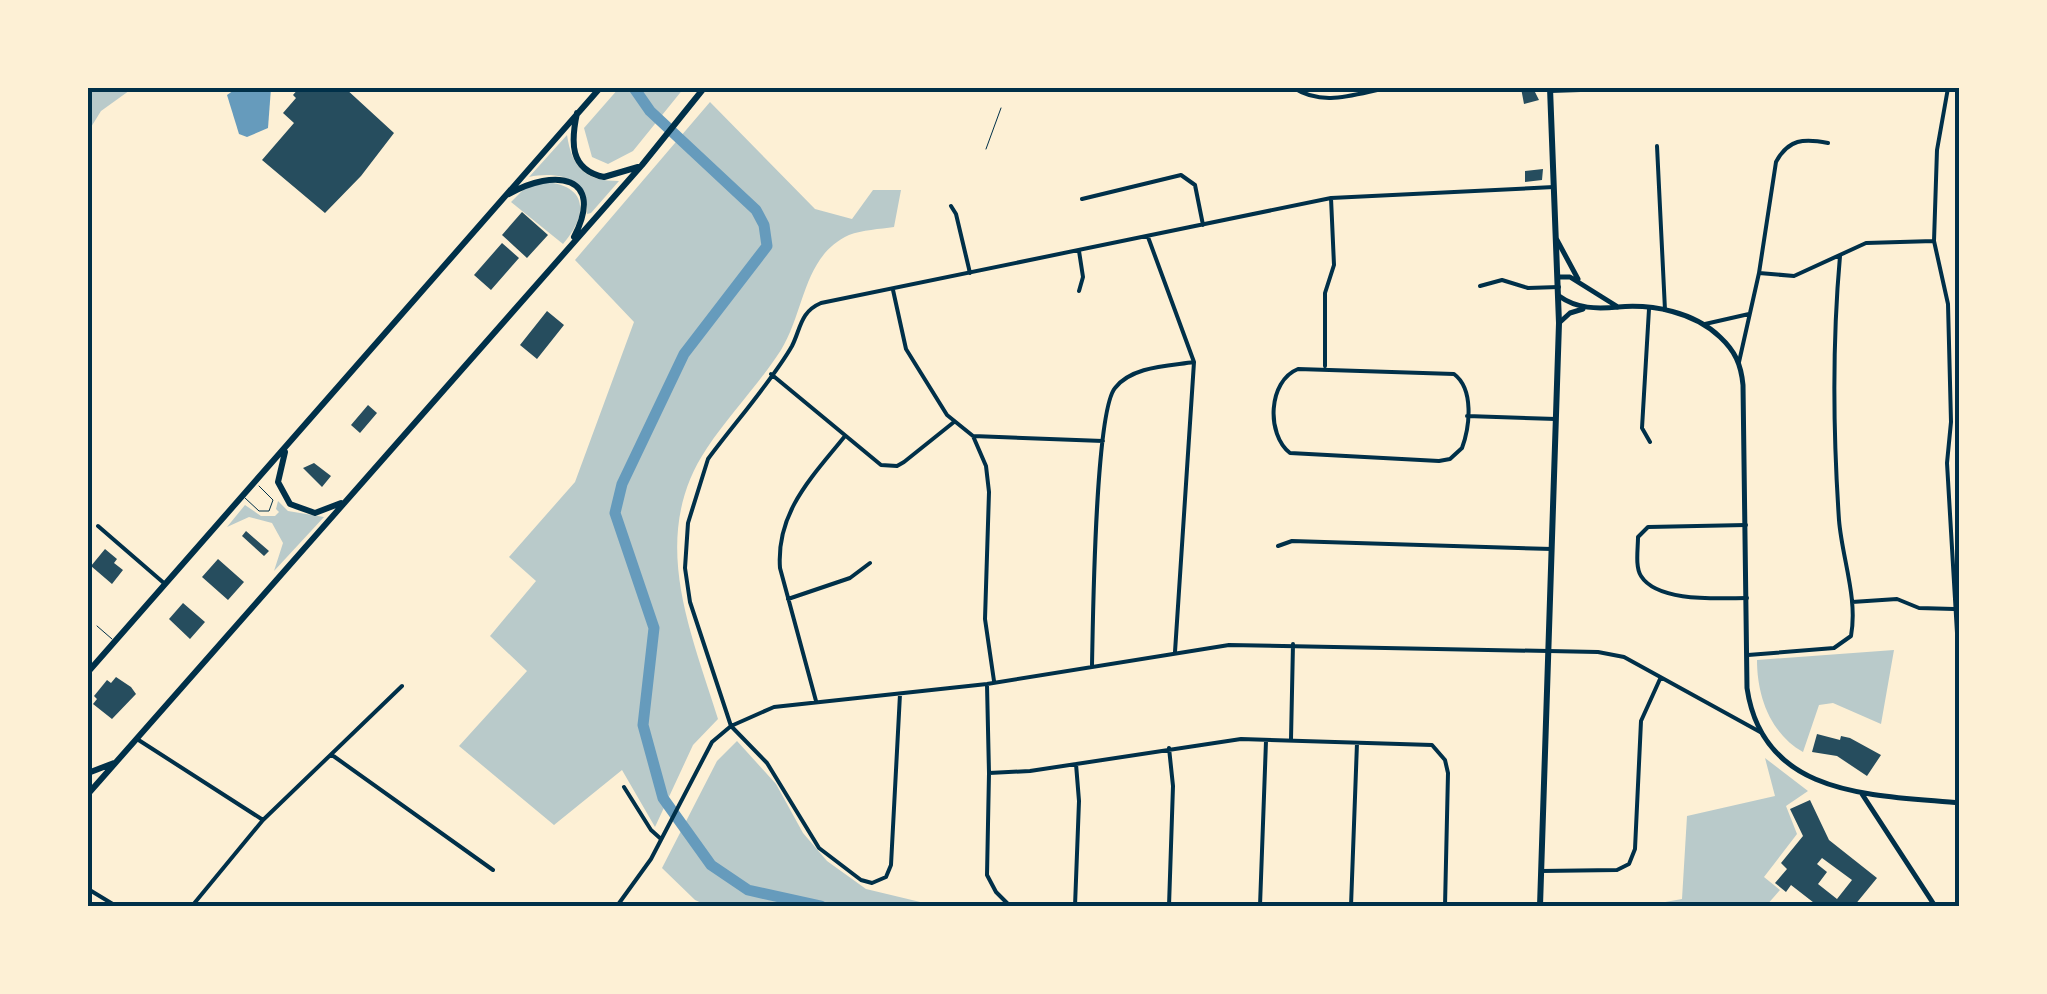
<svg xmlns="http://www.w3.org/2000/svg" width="2047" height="994" viewBox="0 0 2047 994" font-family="'Noto Serif',serif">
  <rect width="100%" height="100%" fill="#fdf0d5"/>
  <path fill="#b9caca" d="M88,88H133L101,111L88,132Z
    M619,88H684L633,151L608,164L592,157L584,128Z
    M710,102L815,209L852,219L873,190H901L894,227C880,229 862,230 849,235C803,256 805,311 781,350C759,384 730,414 707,448C648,536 690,629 718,719L693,745L655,827L622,770L554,825L459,746L527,671L490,636L536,581L509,557L575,482L634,322L575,260Z
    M567,135C572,168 585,181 619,181L591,213L587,214C590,178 558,171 529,177Z
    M544,182C589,185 588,215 563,244L511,202L525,188Z
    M278,501L288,511L324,517L274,571L283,543L272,523L249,517L227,527L245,505L261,516H275L279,512L276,509Z
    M1894,650L1881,724L1833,703L1819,705L1803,752C1770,733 1757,696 1757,660Z
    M737,741L776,784L803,833L827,861L866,889L937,906H708L695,900L662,868L717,761Z
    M1765,758L1808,791L1786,806L1797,834L1764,877L1780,890L1766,906H1654V904L1682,899L1687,816L1775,796Z"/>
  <path fill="#669bbc" d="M237,88H271L268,128L247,137L239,134L227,95Z"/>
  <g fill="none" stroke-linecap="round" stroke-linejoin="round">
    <path stroke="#669bbc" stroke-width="11" d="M634,88L650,111L756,210L764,225L767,246L684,354L622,484L615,513L654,628L643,725L663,798L711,865L748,890L821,906"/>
  </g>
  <path fill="#264d5e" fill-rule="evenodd" d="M299,88H345L394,133L361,176L325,213L262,160L294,123L283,113L296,98L293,95Z
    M1521,88H1533L1539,100L1524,104Z
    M1543,169L1542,180L1525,182V171Z
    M522,212L548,235L527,258L502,235Z
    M502,243L519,258L491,290L474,275Z
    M547,311L564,325L537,359L520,345Z
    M368,405L377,413L360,433L351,425Z
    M314,463L331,476L322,487L303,468Z
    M246,531L269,551L264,556L242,536Z
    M105,549L117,559L114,563L123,570L112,584L91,566Z
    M218,559L244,582L228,600L202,577Z
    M183,603L205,622L190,639L169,619Z
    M116,677L131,687L136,694L112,719L93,704L97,699L94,696L107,680L111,683Z
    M1817,734L1840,740L1841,736L1850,738L1881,755L1867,776L1837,756L1812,752Z
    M1810,800L1829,840L1877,878L1854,906H1818L1791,885L1786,892L1775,883L1787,869L1781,863L1803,836L1790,809ZM1822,858L1852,880L1837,899L1818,884L1827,872L1817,864Z"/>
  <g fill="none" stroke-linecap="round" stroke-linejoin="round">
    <path stroke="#003049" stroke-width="1" d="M986,149L1001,108
      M245,498L259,511H269L273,500L259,486
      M97,626L112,639"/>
    <path stroke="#003049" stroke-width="4" d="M1294,88C1323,107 1355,94 1387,88
      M1948,88L1937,150L1934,241L1948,304L1951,422L1947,463L1960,684
      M1550,91L1642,88
      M1657,146L1665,310
      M1082,199L1181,175L1195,185L1203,225
      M951,206L956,214L970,273
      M1148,237L1194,362L1175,652
      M1759,273L1794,276L1866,243L1934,241
      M1480,286L1502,280L1528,288L1559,287
      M893,290L906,349L947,415L973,436L986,466L989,492L985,619L994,681
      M1079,291L1083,277L1079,251
      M1649,309L1642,428L1650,442
      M1705,324L1749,314
      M1739,362L1759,273L1776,162C1788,139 1804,138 1828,143
      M1325,366V293L1334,265L1331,198
      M1298,369L1454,374C1474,389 1470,426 1462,448L1450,459L1439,461L1290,453C1266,434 1268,381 1298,369Z
      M771,374L881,465L897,466L904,462L954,422
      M1467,416L1556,419
      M973,436L1103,441
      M1746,525L1648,527L1638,537C1638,549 1635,567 1641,576C1658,603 1720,598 1747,598
      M98,526L165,584
      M1278,546L1292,541L1552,549
      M788,599L850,578L870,563
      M1852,602L1897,599L1919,608L1954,609
      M1748,655L1834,648L1851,636C1858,598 1842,558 1839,520C1833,431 1832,345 1840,256
      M1092,665C1093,621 1095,412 1115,388C1132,366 1169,366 1194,362
      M987,685L989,773L987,875L996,892L1010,906
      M900,694L891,865L886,877L872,883L861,880L819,848L767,763L731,726L690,602L685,568L688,523L708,459C733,425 772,381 792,346C801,328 800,312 821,303L1331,198L1554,187
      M816,701L780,568C776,512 812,477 845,436
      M137,739L263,820
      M1291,739L1293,644
      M332,755L493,870
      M989,773L1030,771L1241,739L1432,745L1445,760L1448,773L1445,906
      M624,787L651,830L661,839
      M1541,871L1617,870L1629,864L1635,849L1641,721L1660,679
      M88,889L116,906
      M192,906L263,820L402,686
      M617,906L651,859L712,742L731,726L774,707L987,684L1229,645L1598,652L1624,657L1762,733
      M1075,906L1079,801L1076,764
      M1169,906L1173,786L1169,748
      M1260,906L1266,741
      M1351,906L1357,743"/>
    <path stroke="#003049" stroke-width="5" d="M1557,240L1578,279
      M1558,277H1570L1618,307
      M1559,296C1577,309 1597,309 1618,307C1653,304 1694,312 1720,337C1735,351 1741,364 1743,385L1747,688C1763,798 1874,795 1960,803
      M1559,323L1570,313L1583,309
      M1862,794L1935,906"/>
    <path stroke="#003049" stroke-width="6" d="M1540,906L1559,323L1550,88"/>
    <path stroke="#003049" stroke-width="6" d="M577,113C571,141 569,170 604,177L638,167
      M509,194C554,168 606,175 574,237
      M285,452L278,482L290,504L315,513L341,503
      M88,672L600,88
      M88,773L114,763
      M88,794L642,165L704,88"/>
  </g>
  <rect width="2047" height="994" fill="none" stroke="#fdf0d5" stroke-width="180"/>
  <rect x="90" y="90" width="1867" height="814" fill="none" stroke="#003049" stroke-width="4"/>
</svg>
